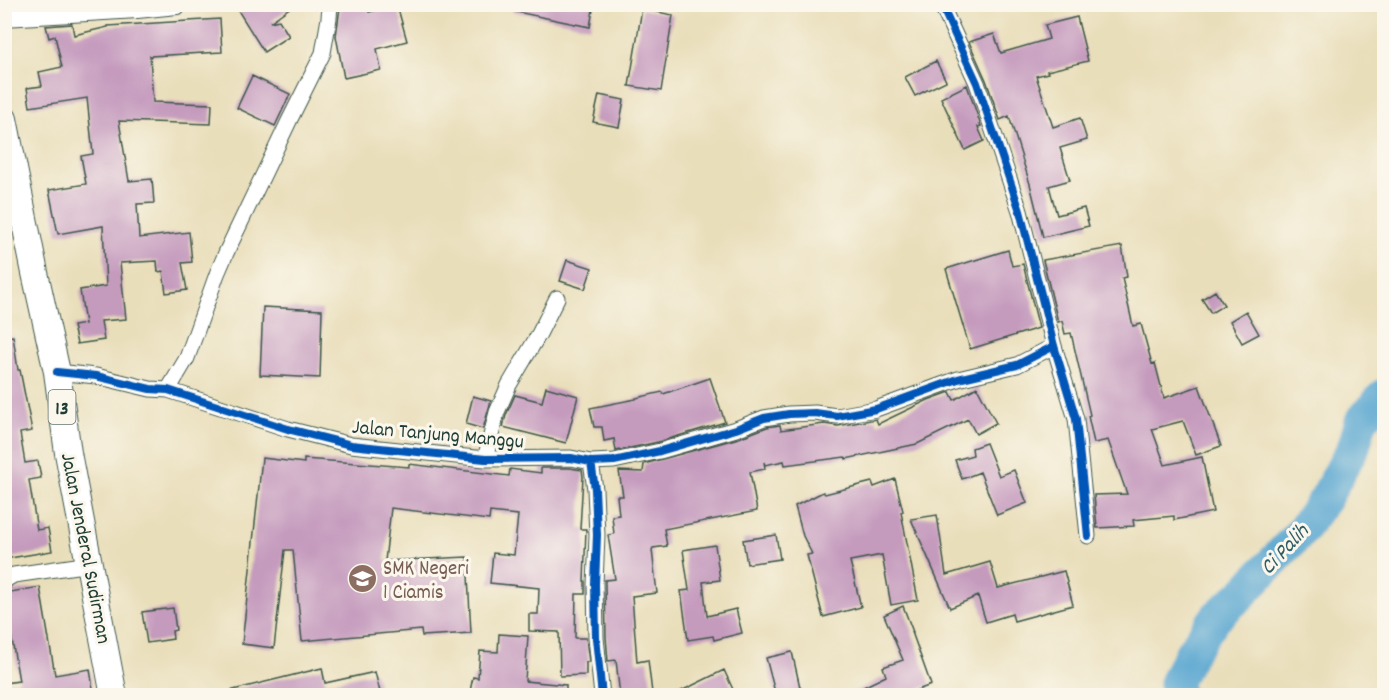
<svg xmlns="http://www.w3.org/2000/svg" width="1389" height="700" viewBox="0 0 1389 700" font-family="Dekko,sans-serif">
  <rect width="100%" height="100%" fill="#fbf7ec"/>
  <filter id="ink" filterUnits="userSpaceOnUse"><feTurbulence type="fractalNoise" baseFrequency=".0167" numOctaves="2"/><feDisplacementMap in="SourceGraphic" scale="12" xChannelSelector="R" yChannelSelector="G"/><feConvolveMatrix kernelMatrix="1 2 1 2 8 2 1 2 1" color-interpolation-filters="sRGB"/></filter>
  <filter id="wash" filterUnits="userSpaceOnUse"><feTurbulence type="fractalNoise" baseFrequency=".008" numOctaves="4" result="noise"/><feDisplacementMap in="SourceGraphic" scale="24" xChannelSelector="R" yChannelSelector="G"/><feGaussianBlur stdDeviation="1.35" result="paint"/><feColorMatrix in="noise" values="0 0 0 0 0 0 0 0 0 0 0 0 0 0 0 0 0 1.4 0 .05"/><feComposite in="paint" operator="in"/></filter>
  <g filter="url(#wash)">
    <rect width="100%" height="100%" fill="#e9deba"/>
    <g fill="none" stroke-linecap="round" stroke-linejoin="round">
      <path stroke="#57a5d0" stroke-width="33" d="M1179,696L1175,683L1192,651L1216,617L1241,595L1300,533L1325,499L1354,446L1361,421L1384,395"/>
    </g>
    <g id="blocks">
      <path fill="#c49abd" d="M234,4H295L270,22L279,20L289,36L264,52Z
        M355,4H368L369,12L397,5L407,41L377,49L381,70L344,78L336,36L340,8Z
        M512,4H594L590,27L512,11Z
        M642,9L673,15L661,91L629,86Z
        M1077,17L1088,61L1047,71L1048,73L1036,76L1053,127L1080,118L1087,140L1060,148L1070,180L1049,186L1057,215L1084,208L1089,226L1043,237L1030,184L1009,116L1000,120L986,80L969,42L994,34L1001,53L1049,39L1045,25Z
        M220,19L222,52L150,56L153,102L212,104L211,124L119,121L129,181L152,179L154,203L137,204L139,238L189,232L192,262L182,263L187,290L166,293L163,271L158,272L157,261L120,263L126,319L101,321L104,340L77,344L73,326L85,324L80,290L106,286L103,226L58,234L49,190L86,184L81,156L93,154L87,98L30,107L27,88L42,86L39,72L62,67L55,36L49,38L46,26L72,24L74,35L108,27V26Z
        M936,61L946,81L915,96L905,77Z
        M252,76L290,94L275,126L237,108Z
        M967,85L981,126L978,127L984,141L965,150L941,98Z
        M599,95L624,100L619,127L593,122Z
        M1122,246L1127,277L1122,278L1133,326L1141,324L1152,364L1155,363L1164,398L1199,386L1221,446L1196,455L1183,421L1152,429L1165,465L1202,457L1213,512L1174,520V516L1133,520L1134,526L1097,528L1094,495L1127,494L1108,440L1094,443L1088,416L1090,415L1071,333L1065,334L1062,321L1058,322L1043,260Z
        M1008,250L1012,266L1023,264L1039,328L970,349L946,269Z
        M567,260L592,268L585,289L560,281Z
        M1215,291L1224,305L1211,313L1202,299Z
        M263,307L322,310L320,378L260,375Z
        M1246,311L1259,334L1242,343L1230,321Z
        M13,336L18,370H20L32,431L20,433L25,463L38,461L41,478L29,480L37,530L48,528L52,551L4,559V337Z
        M710,378L725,422L658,442L616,451L614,439L604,441L602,427H594L590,408L636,399V398L662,392L663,394Z
        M546,387L578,396L566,443L503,427L506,415L515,395L542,402Z
        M977,387L996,423L976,434L968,419L917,444L846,459L845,457L785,465L784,461L765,465L764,462L765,469L750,472L757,511L664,529L667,546L653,548L652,550L657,593L632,596L637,662L648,660L652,693L620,696L616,660L608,661L606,637L605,584V580L615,579L608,535L614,534L612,516L619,515L617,496H623L619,471L643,472L644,464L739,438L767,427L780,425L781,430L824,424L838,426L876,419L878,424L928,400L950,392L954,400Z
        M473,396L491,401L483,429L466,424Z
        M986,443L999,476L1014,470L1027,503L997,515L980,472L962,479L955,460L973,455L972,448Z
        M262,458L304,463V459L409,467V464L509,476L510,469L541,473V468H570L582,470L583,477L580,529H586L584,581H585V594H576L575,638H586L589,662H586V675L560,676L559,632L529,631V614H538L539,588L490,583L493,553L514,555L518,515L490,512L489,520L391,508L385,561L467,557L471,633L422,636L421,630L302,641L293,550H285L274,648L242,644Z
        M895,479L903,511L901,512L918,600L891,605L882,555L850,561L861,607L823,617L807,555L812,554L803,536L795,506L823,492L825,494L872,482L874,487Z
        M937,515L946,575L990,562L998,588L1064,571L1073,605L1014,621L1012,614L986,622L978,596L950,608L911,519Z
        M776,535L780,559L747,564L743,540Z
        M715,545L720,580L703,582L707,616L736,609L742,633L714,640L713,636L688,640L681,591L689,590L683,550Z
        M40,587L55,675L90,669L94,696H4V683L19,681L4,593Z
        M903,606L913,632H912L931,685L901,696H845L886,676L883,667L903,660L884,615Z
        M173,608L176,630L172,631L173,639L147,643L142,612Z
        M499,634L528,636L525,681L566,685V696H469L473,677L478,678L480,651L498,652Z
        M792,652L802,696H776L766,658Z
        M322,668L325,683L375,672L381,696H230L229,691Z
        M724,670L736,696H671Z"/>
    </g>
  </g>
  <g filter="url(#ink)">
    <use href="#blocks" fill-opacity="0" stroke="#3d5548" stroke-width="1.5"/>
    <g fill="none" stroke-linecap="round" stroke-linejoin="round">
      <defs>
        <path id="service" d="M4,5H40"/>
        <path id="minor" d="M941,4L977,83L1020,211L1054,346L1076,419L1088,536
          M57,372L96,376L150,389L168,390L288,429L351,445L485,459L571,458L591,462L595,489L597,535L595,584L596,638L602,696
          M168,390L187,358L217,274L226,253L289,121L323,53L329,18L330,4
          M485,459L497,412L509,385L539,334L557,298
          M591,462L614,461L660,451L736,429L764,418L789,414L815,413L837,416L876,409L958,379L1017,365L1054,346
          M4,583L5,580L14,575L90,564"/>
        <path id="tertiary" d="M4,16L137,8L177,4"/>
        <path id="trunk" d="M4,119L35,273L57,372L68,453L114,696"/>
      </defs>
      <use href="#service" stroke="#3d5548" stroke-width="10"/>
      <use href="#minor" stroke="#3d5548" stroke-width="17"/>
      <use href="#tertiary" stroke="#3d5548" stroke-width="22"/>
      <use href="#trunk" stroke="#3d5548" stroke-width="28"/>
      <use href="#service" stroke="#fff" stroke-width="8"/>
      <use href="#minor" stroke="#fff" stroke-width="15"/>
      <use href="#tertiary" stroke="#fff" stroke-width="20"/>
      <use href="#trunk" stroke="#fff" stroke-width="26"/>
      <defs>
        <path id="cycleway" d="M941,4L977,83L1020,211L1054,346L1076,419L1088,536
          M57,372L96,376L150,389L168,390L288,429L351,445L485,459L571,458L591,462L595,489L597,535L595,584L596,638L602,696
          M591,462L614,461L660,451L736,429L764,418L789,414L815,413L837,416L876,409L958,379L1017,365L1054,346"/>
      </defs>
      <use href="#cycleway" stroke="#fbf7ec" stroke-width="11"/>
      <use href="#cycleway" stroke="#0057b8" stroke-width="8"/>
    </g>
  </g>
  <defs>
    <symbol id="school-disc" viewBox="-11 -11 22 22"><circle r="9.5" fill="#8d6e63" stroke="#fbf7ec"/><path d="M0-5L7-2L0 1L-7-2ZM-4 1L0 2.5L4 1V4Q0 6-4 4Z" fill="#fff"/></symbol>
  </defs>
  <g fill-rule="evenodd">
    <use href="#school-disc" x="346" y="562" width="33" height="33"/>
  </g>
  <g text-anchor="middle" stroke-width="6" stroke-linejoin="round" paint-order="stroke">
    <rect fill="#fbf7ec" stroke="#61756b" stroke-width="1.5" x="48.5" y="390" width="27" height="34" rx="4.5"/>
    <g font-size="20" font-weight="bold" fill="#1f3d34">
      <text x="62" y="414">13</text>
    </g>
    <g font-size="21" fill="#1f3d34" stroke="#fbf7ec">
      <text transform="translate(438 433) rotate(5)" y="7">Jalan Tanjung Manggu</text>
      <text transform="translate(87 548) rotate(79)" y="7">Jalan Jenderal Sudirman</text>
    </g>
    <g font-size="21" fill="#785e54" stroke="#fbf7ec" text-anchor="start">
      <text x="383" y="574">SMK Negeri<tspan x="383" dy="24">1 Ciamis</tspan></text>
    </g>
    <g font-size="22" font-style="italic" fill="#305c63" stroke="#fbf7ec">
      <text transform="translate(1283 548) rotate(-47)" y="8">Ci Palih</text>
    </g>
  </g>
  <rect width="1389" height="700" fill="none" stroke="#fbf7ec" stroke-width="24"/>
</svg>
